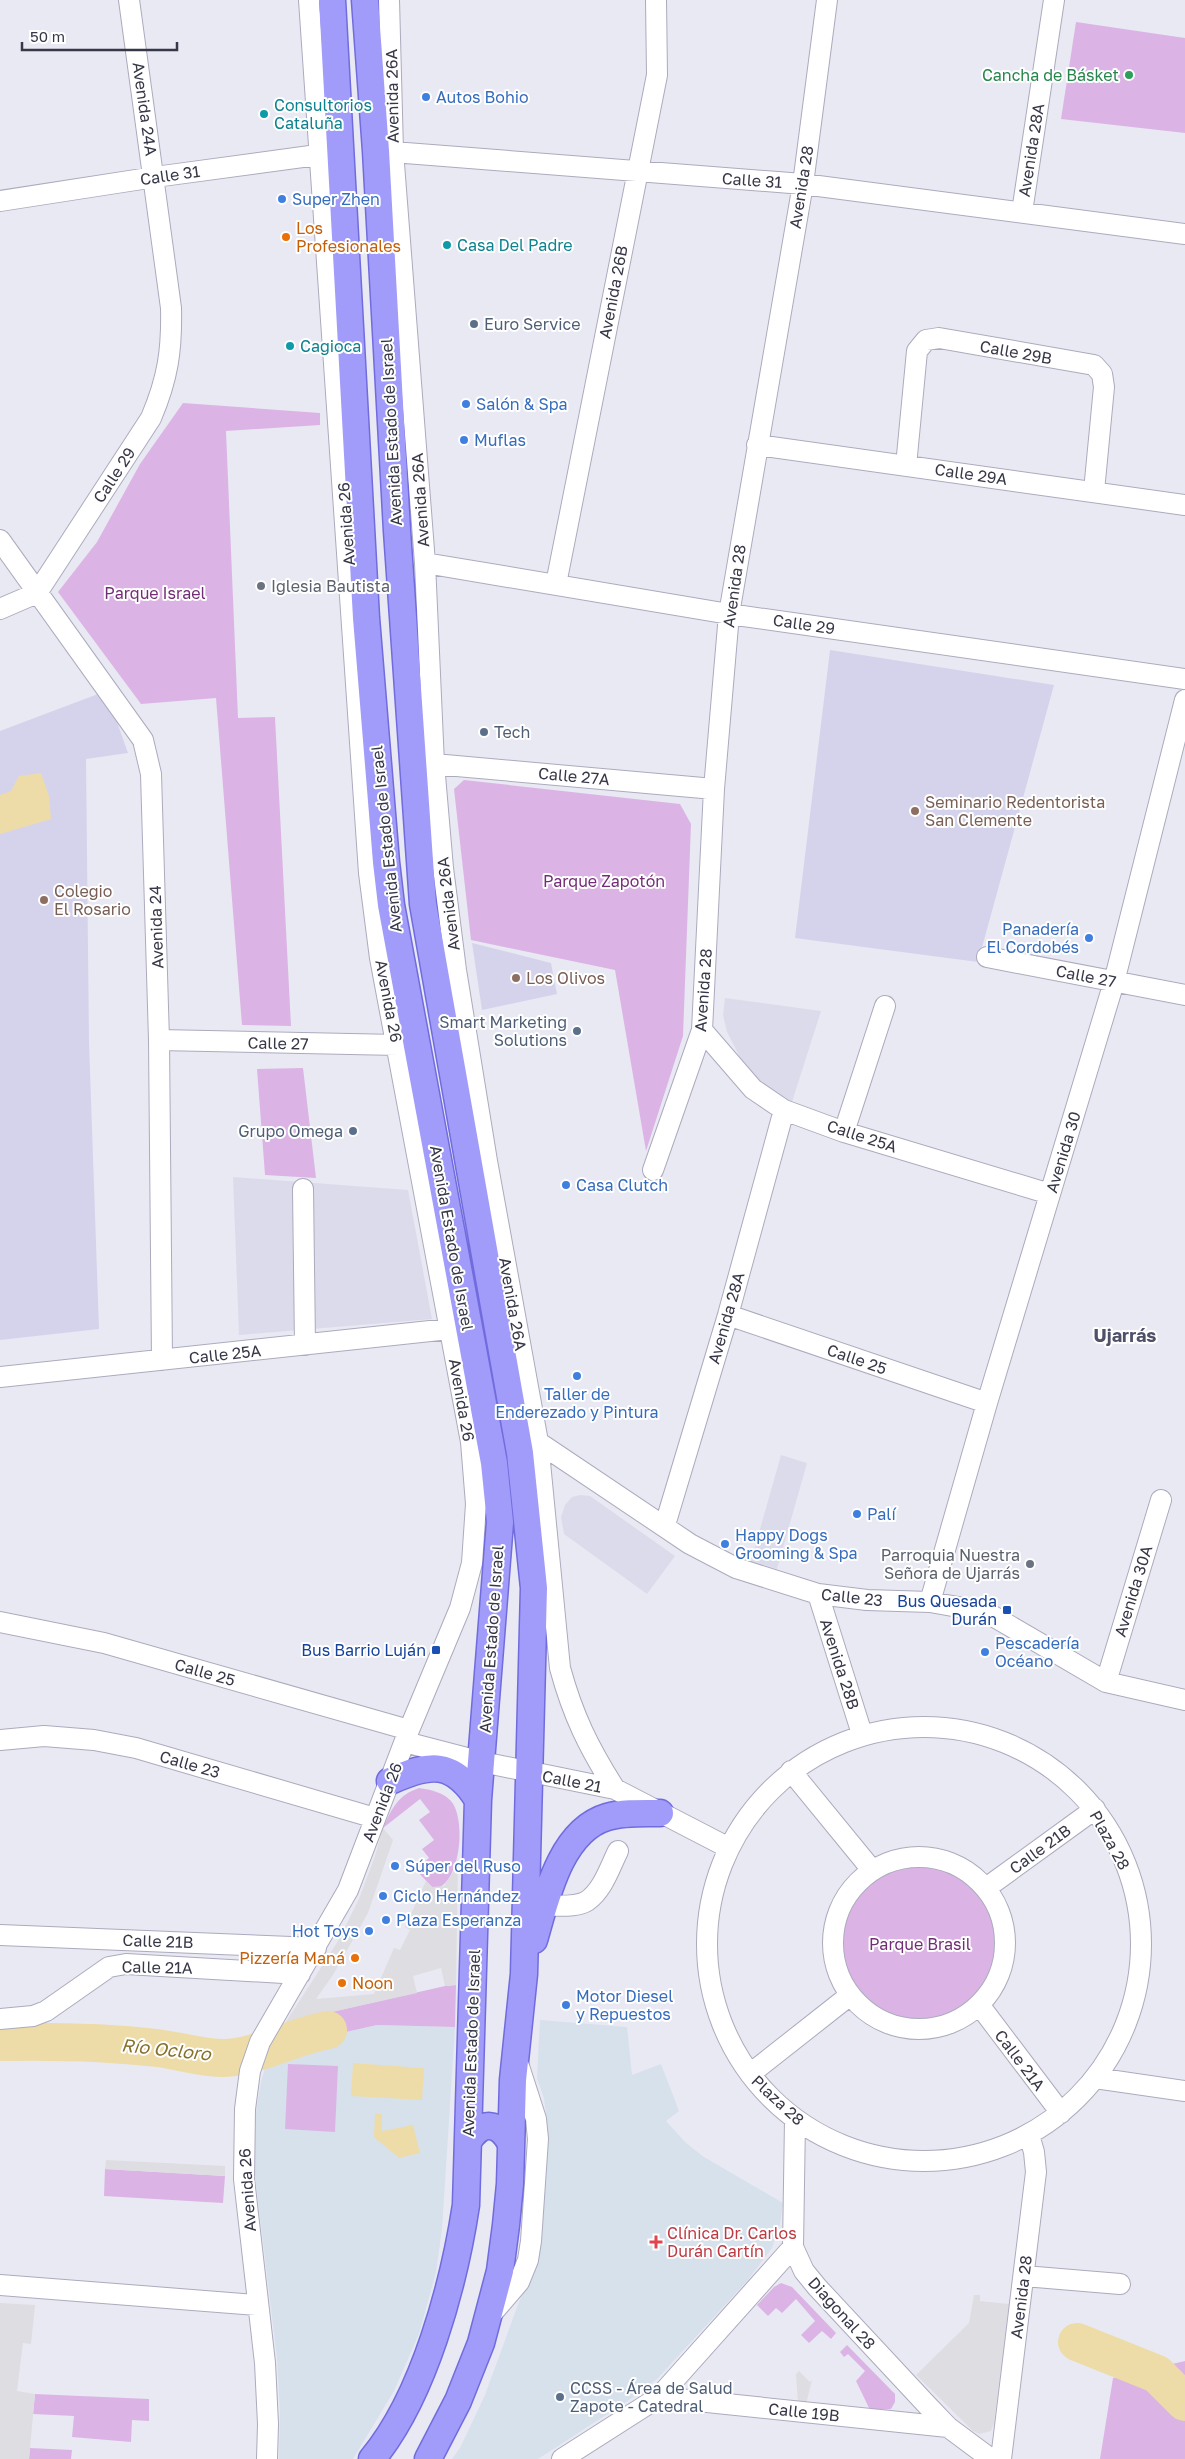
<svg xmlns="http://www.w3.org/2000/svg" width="1185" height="2459" viewBox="0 0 1185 2459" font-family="'Golos Text',sans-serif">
  <rect width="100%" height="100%" fill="#e9e9f3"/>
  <path fill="#dbdbeb" d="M725,998L821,1011L791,1105L769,1093L743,1063L727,1032L723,1015Z
    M233,1177L408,1190L432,1319L239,1335Z
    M781,1455L807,1463L777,1569L751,1561Z
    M580,1495L590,1496L675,1556L647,1594L564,1534L561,1517L565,1505L572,1497Z"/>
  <path fill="#d5d3ec" d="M830,650L1054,685L978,962L795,938Z
    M106,691L128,753L86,759L89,1042L99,1329L0,1340V731Z
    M472,943L551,963L557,994L482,1010Z"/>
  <path fill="#d6e1ec" d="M540,2020L627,2027L632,2075L661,2064L679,2111L666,2121L686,2143L704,2157L783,2203L780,2224L772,2248L747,2281L657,2379L632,2398L538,2459H452L460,2448L485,2395L534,2261L548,2129L544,2098L537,2078Z
    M377,2025L455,2027L442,2229L436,2272L419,2334L394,2391L353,2459H279L280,2413L277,2358L254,2168V2124L261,2082L269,2054L306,2041Z"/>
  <path fill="#dbb4e5" d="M1076,22L1185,38V133L1061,119Z
    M183,403L320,413V425L226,431L238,718L275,717L291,1026L242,1025L216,698L141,704L58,592L97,542L140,464Z
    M464,780L680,804L691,824L683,1036L646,1151L615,970L471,940L454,789Z
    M303,1068L316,1178L265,1175L257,1069Z
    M419,1788C431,1790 443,1792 451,1801C466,1818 461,1879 438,1888L432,1887L415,1869L429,1858L422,1849L434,1840L419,1820L430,1812L420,1799L383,1828C392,1808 398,1795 419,1788Z
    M842 1943a78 78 0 1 1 156 0a78 78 0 1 1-156 0Z
    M456,1985L455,2027L377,2025L306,2041L269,2054L275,2039L296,2020L445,1986Z
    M288,2064L338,2066L335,2132L285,2129Z
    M105,2169L225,2176L223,2203L104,2196Z
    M781,2283L792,2287L836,2333L831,2339L822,2331L809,2343L801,2335L815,2321L796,2299L782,2313L776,2308L768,2316L757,2305L774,2287Z
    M847,2345L895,2394V2402L891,2409L870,2410L856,2381L865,2371L848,2354L844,2357L840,2352Z
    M1185,2361V2459H1100L1113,2378Z
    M35,2394L149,2399V2421L132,2420L131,2442L72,2437L74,2416L33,2414Z
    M30,2448L72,2450L71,2459H29Z"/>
  <path fill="#dddde2" d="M383,1828L393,1840L368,1913L333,1975L316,1999L374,1994L394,1948L400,1950L410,1930L405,1927L426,1881L432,1887L444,1886L455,1869L458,1857L456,1985L445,1986L441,1968L413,1976L417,1993L296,2020L275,2039L338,1941L359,1899L375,1856Z
    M106,2160L225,2166V2176L105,2169Z
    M974,2295H980V2301L1009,2304L994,2423L991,2431L979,2434L973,2431L916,2375L969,2323Z
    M0,2303L35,2305L31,2344L23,2343L17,2391L35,2394L29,2459H0Z
    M799,2371L810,2382L812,2380L806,2404L798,2403L796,2374Z"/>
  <path fill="#eddca8" d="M41,773L49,796L51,819L0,834V795L11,791L19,776Z
    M353,2063L424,2068L422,2100L351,2096Z
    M375,2113L382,2114V2131L413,2125L420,2153L399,2158L374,2137Z"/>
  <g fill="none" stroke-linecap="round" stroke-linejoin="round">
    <path stroke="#eddca8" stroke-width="38" d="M0,2042C52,2041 105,2042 157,2048C182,2051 211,2061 236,2057C267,2052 296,2036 328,2030
      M1077,2342L1157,2374L1185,2402"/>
    <defs>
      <path id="minor" d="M389,0L393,151L425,563L434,764L443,868L456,970L487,1161L538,1442L560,1668C573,1716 589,1748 615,1789
        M380,151L803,184L1185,234
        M0,201L155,177L332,153
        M1022,212L1054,0
        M757,445L1185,505
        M906,466L917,351L926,340L939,338L1094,365L1102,374L1104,387L1094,491
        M0,540L143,740L151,774L159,1040L162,1360
        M425,563L729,614L1185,679
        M556,584L657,75L656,0
        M0,609L37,593L151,418C168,378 172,350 171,308L129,0
        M434,764L714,789
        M987,957L1185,995
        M702,1030L753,1089L784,1110L844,1132L1050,1194
        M159,1040L398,1045
        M844,1132L885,1006
        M653,1170L702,1030L714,789L729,614L803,184L827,0
        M303,1189L305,1345
        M728,1315L987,1403
        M0,1377L449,1329
        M538,1442L690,1544L736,1568L818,1594L867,1600L930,1602L986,1612L1106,1682L1185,1700
        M665,1525L728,1315L784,1110
        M818,1594L862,1734
        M930,1602L987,1403L1114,982L1185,700
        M0,1622L104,1643L409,1730
        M1106,1682L1161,1500
        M707 1944a217 217 0 1 1 434 0a217 217 0 1 1-434 0Z
        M0,1740L44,1736L94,1740L136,1748L375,1818
        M405,1742L482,1762L615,1789L729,1848
        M791,1771L872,1870
        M833 1943a86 86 0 1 1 172 0a86 86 0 1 1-172 0Z
        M986,1888L1095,1809
        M544,1906C557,1905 576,1908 587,1901C603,1890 610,1867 618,1851
        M0,1935L316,1948
        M980,2006L1061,2113
        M0,2019L33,2016L46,2011L109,1967L126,1964L300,1974
        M750,2074L849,1996
        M1095,2078L1185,2091
        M795,2120L793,2247L804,2271L817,2287L927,2405L948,2427L991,2459
        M1024,2276L1120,2284
        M0,2285L257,2305
        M489,2317L519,2282L528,2260L531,2241L538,2139L536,2119L517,2060
        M659,2397L948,2427
        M267,2459L268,2424L265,2363L244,2179L245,2109L250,2071L260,2042L348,1890L409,1730L460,1608L472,1563L476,1504L471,1442L380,958L369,873L309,0
        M562,2459L659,2397L793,2247
        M1001,2459L1036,2172L1034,2152L1029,2135"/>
      <path id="major" d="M332,0L366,618L386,862L391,905L494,1463L500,1522L478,1800L466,2205C454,2284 424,2397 372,2459
        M365,0L376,151L397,531L423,904L520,1453L534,1588L524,1974L513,2080L510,2184L506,2225L500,2271L481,2343L458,2401L428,2459
        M390,1781C430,1763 453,1760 478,1800
        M534,1940C546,1899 560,1831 607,1817C624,1812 643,1813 660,1813
        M468,2142C480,2120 500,2121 511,2144"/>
    </defs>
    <use href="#minor" stroke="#acabbe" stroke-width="22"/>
    <use href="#major" stroke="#716cde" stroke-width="29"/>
    <use href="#minor" stroke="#fff" stroke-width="20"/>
    <use href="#major" stroke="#a19cf9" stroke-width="26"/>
  </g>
  <circle fill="#2e9e5b" stroke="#fff" stroke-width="2" cx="1129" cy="75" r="5"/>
  <g fill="#3f7fe0" stroke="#fff" stroke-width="2">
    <circle cx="426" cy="97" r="5"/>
    <circle cx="282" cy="199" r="5"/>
    <circle cx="466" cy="404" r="5"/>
    <circle cx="464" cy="440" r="5"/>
    <circle cx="1089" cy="938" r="5"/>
    <circle cx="566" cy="1185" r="5"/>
    <circle cx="577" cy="1376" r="5"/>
    <circle cx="857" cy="1514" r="5"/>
    <circle cx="725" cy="1544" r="5"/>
    <circle cx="985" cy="1652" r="5"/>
    <circle cx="395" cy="1866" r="5"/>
    <circle cx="383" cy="1896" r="5"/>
    <circle cx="386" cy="1920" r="5"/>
    <circle cx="369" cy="1931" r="5"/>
    <circle cx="566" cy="2005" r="5"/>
  </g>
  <g fill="#0f9aa8" stroke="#fff" stroke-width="2">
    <circle cx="264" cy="114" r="5"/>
    <circle cx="447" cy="245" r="5"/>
    <circle cx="290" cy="346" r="5"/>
  </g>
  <g fill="#e8710a" stroke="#fff" stroke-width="2">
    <circle cx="286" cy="237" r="5"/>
    <circle cx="355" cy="1958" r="5"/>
    <circle cx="342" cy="1983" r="5"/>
  </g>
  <g fill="#5c6f8a" stroke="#fff" stroke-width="2">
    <circle cx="474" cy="324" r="5"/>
    <circle cx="484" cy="732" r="5"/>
    <circle cx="577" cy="1031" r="5"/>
    <circle cx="353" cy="1131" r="5"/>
    <circle cx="560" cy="2397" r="5"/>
  </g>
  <g fill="#6b7280" stroke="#fff" stroke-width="2">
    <circle cx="261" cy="586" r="5"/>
    <circle cx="1030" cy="1564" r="5"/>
  </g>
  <g fill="#8d6e63" stroke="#fff" stroke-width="2">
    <circle cx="915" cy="811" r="5"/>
    <circle cx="44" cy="900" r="5"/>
    <circle cx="516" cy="978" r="5"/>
  </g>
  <g fill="#1a4fb4" stroke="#fff" stroke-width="2">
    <rect x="1002" y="1605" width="10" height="10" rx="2.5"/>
    <rect x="431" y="1645" width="10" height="10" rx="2.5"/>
  </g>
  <path fill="#e0444e" stroke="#fff" stroke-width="2" d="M653.5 2234.5h5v5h5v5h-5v5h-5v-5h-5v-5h5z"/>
  <g text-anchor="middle" stroke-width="4" stroke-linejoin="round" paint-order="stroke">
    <g font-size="16" fill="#27864d" stroke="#fff" text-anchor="end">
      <text x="1119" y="81">Cancha de Básket</text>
    </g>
    <g font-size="16" fill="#373847" stroke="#fff">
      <text transform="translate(392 96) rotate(-91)" y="6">Avenida 26A</text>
      <text transform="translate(145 109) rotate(82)" y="6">Avenida 24A</text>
      <text transform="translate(1031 150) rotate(-81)" y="6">Avenida 28A</text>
      <text transform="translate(170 175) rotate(-8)" y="6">Calle 31</text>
      <text transform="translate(752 180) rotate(4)" y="6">Calle 31</text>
      <text transform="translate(801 187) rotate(-81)" y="6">Avenida 28</text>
      <text transform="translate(613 292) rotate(-79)" y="6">Avenida 26B</text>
      <text transform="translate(1016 352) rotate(10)" y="6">Calle 29B</text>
      <text transform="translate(391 432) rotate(-93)" y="6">Avenida Estado de Israel</text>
      <text transform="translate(971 474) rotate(8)" y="6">Calle 29A</text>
      <text transform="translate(114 475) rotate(-57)" y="6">Calle 29</text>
      <text transform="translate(420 500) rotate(-94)" y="6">Avenida 26A</text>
      <text transform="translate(346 524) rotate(-94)" y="6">Avenida 26</text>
      <text transform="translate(734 586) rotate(-82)" y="6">Avenida 28</text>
      <text transform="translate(804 624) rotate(8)" y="6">Calle 29</text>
      <text transform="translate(574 776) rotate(5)" y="6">Calle 27A</text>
      <text transform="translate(386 839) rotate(-96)" y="6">Avenida Estado de Israel</text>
      <text transform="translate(448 904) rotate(-97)" y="6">Avenida 26A</text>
      <text transform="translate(156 927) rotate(-92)" y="6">Avenida 24</text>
      <text transform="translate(1086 976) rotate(11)" y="6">Calle 27</text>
      <text transform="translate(703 990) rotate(-86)" y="6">Avenida 28</text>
      <text transform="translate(389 1001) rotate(79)" y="6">Avenida 26</text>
      <text transform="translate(278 1043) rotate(1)" y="6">Calle 27</text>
      <text transform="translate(862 1136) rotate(18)" y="6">Calle 25A</text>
      <text transform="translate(1063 1152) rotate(-73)" y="6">Avenida 30</text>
      <text transform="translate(452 1238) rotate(80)" y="6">Avenida Estado de Israel</text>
      <text transform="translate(513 1304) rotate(80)" y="6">Avenida 26A</text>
      <text transform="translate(726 1318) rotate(-74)" y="6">Avenida 28A</text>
      <text transform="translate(225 1354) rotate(-6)" y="6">Calle 25A</text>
      <text transform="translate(857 1359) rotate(19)" y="6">Calle 25</text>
      <text transform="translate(462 1400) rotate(80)" y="6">Avenida 26</text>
      <text transform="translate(1133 1591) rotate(-73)" y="6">Avenida 30A</text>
      <text transform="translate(852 1597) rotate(6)" y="6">Calle 23</text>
      <text transform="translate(491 1639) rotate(-86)" y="6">Avenida Estado de Israel</text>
      <text transform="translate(840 1664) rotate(72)" y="6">Avenida 28B</text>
      <text transform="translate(205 1672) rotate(16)" y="6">Calle 25</text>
      <text transform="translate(190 1764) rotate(16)" y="6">Calle 23</text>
      <text transform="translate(572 1781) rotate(11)" y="6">Calle 21</text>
      <text transform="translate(382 1802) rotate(-69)" y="6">Avenida 26</text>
      <text transform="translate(1110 1840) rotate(61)" y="6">Plaza 28</text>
      <text transform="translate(1040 1849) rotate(-36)" y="6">Calle 21B</text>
      <text transform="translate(158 1941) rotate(2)" y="6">Calle 21B</text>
      <text transform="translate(157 1967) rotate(1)" y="6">Calle 21A</text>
      <text transform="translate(471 2043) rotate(-88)" y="6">Avenida Estado de Israel</text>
      <text transform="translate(1020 2060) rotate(53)" y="6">Calle 21A</text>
      <text transform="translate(778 2100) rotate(43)" y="6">Plaza 28</text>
      <text transform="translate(247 2190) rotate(-94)" y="6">Avenida 26</text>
      <text transform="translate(1021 2297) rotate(-83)" y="6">Avenida 28</text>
      <text transform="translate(842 2313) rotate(48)" y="6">Diagonal 28</text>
      <text transform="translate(804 2412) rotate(6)" y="6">Calle 19B</text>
    </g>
    <g font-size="16" fill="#366cbe" stroke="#fff" text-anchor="start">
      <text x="436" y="103">Autos Bohio</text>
      <text x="292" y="205">Super Zhen</text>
      <text x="476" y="410">Salón &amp; Spa</text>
      <text x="474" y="446">Muflas</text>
      <text x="1079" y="935" text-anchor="end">Panadería<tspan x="1079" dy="18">El Cordobés</tspan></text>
      <text x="576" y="1191">Casa Clutch</text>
      <text x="577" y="1400" text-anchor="middle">Taller de<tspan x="577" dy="18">Enderezado y Pintura</tspan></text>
      <text x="867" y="1520">Palí</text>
      <text x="735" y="1541">Happy Dogs<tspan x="735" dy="18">Grooming &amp; Spa</tspan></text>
      <text x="995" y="1649">Pescadería<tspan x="995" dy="18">Océano</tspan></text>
      <text x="405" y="1872">Súper del Ruso</text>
      <text x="393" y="1902">Ciclo Hernández</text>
      <text x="396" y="1926">Plaza Esperanza</text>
      <text x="359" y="1937" text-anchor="end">Hot Toys</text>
      <text x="576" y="2002">Motor Diesel<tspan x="576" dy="18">y Repuestos</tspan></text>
    </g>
    <g font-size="16" fill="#0d838f" stroke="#fff" text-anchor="start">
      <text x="274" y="111">Consultorios<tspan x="274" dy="18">Cataluña</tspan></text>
      <text x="457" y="251">Casa Del Padre</text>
      <text x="300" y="352">Cagioca</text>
    </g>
    <g font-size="16" fill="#c56008" stroke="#fff" text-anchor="start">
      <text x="296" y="234">Los<tspan x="296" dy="18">Profesionales</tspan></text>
      <text x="345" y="1964" text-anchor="end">Pizzería Maná</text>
      <text x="352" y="1989">Noon</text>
    </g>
    <g font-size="16" fill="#4e5e75" stroke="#fff" text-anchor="start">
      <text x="484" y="330">Euro Service</text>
      <text x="494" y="738">Tech</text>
      <text x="567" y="1028" text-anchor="end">Smart Marketing<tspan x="567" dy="18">Solutions</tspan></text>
      <text x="343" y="1137" text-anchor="end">Grupo Omega</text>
      <text x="570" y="2394">CCSS - Área de Salud<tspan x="570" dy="18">Zapote - Catedral</tspan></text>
    </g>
    <g font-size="16" fill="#5b616d" stroke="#fff" text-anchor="start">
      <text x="271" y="592">Iglesia Bautista</text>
      <text x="1020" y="1561" text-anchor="end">Parroquia Nuestra<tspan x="1020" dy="18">Señora de Ujarrás</tspan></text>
    </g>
    <g font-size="16" fill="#732d76" stroke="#fff">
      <text x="155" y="599">Parque Israel</text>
      <text x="604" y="887">Parque Zapotón</text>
      <text x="920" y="1950">Parque Brasil</text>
    </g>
    <g font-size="16" fill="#785e54" stroke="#fff" text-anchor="start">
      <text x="925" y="808">Seminario Redentorista<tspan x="925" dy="18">San Clemente</tspan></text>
      <text x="54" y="897">Colegio<tspan x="54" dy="18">El Rosario</tspan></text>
      <text x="526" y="984">Los Olivos</text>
    </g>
    <g font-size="16" fill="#164399" stroke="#fff" text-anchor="end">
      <text x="997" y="1607">Bus Quesada<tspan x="997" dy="18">Durán</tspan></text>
      <text x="426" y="1656">Bus Barrio Luján</text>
    </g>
    <g font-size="16" fill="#be3a42" stroke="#fff" text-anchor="start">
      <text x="667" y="2239">Clínica Dr. Carlos<tspan x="667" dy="18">Durán Cartín</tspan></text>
    </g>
    <g font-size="18" font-weight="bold" fill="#4f5169" stroke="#fff">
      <text x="1125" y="1342">Ujarrás</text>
    </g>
    <g font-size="18" font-style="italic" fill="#86712d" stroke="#fff">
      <text transform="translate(166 2050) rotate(6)" y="6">Río Ocloro</text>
    </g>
  </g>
  <path d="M22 42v8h155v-8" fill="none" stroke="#373847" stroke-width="2.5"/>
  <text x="30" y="42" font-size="15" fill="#373847" stroke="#ffffff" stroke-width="4" paint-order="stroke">50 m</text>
</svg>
